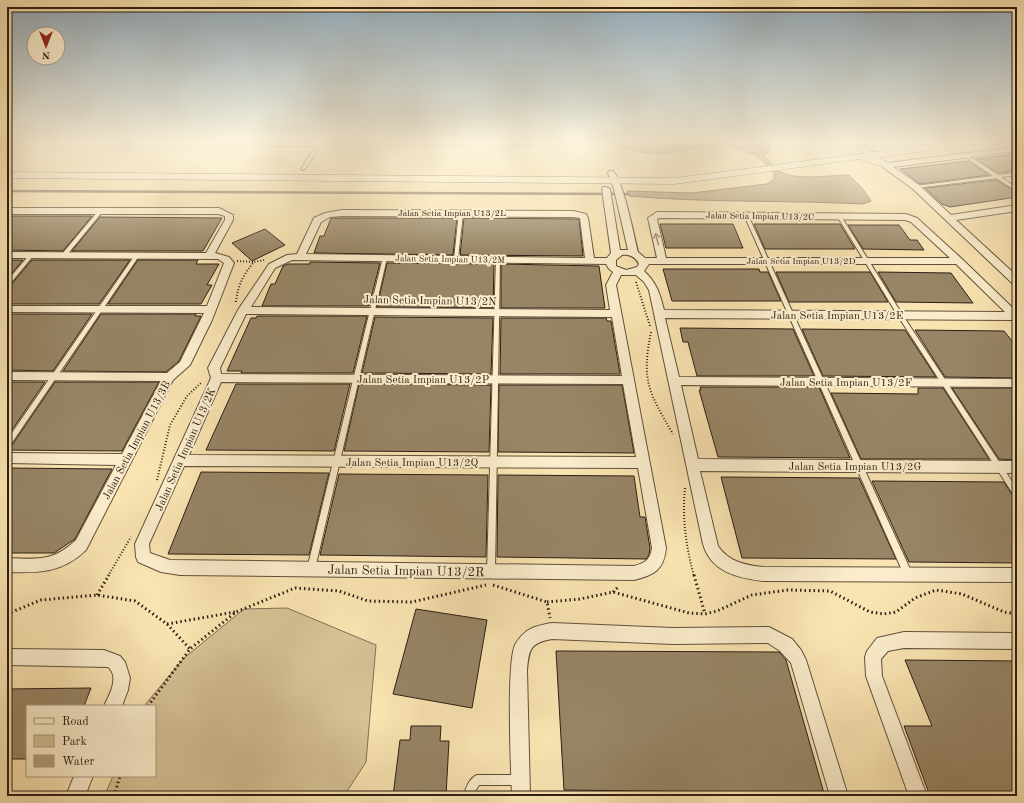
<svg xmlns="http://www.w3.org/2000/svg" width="1024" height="803" viewBox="0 0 1024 803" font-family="'Old Standard TT',serif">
  <rect width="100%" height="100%" fill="#f9e4b1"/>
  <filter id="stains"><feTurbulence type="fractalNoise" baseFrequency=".005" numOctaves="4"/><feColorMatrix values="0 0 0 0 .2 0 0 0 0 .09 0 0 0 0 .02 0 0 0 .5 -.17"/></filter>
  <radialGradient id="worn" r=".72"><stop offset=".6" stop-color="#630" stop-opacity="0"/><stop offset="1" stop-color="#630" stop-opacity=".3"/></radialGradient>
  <path fill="#d6c296" stroke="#817056" d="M287,608L376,645L366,762L344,796H106L107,790L113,776H155V706H144L184,658L244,609Z"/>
  <path fill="#b3a17c" stroke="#7d6d53" d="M610,141H770L769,153L763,155C769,160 775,169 781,172C798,181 830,175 849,175L862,188L871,201L863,204C785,200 707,203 629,196L627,191L692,193L767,184L774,179V173L756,155L724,144L662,154L641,152L627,149L619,146Z"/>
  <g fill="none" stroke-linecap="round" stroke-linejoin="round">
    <path stroke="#7d6d53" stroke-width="2.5" d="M7,191L628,194"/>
  </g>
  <path fill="#978566" stroke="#2c1e15" d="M1017,154V170L1007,172H1008L998,173L976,159Z
    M968,161L989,175L920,184L900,169Z
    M996,180L1017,192V197L950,207L942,204L925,188Z
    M7,216H92L63,251L7,250Z
    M100,217L222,218L203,251H72Z
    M331,218H457L453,255L314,253L320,236H324Z
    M464,218L579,219L583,256L460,255Z
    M660,224H733L743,248H666Z
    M754,224H840L855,249H765Z
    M848,225H899L910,240H917L924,250L863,249Z
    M265,229L285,245L252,261L232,243Z
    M7,260H23L7,279Z
    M32,260H130L99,304H7V287L10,286Z
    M138,260H198L196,264H219L207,285H212L201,304H108Z
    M310,262L380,263L369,306H262L271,284H275L283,266L288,264H310Z
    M387,263L494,264L493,308L377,307Z
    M501,264L599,266L605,308H501Z
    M663,269H759L760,272H768L781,301H672Z
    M776,272H870L888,302H789Z
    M878,272L951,273L973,303L896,302Z
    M7,314H92L53,371L7,370Z
    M101,314H196L195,316H201L179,361L166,372L63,371Z
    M257,316H367L353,373H241L242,371H227L251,318H256Z
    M375,317L493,318L491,374L362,373Z
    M501,318H606L607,321H611L620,374H500Z
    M680,328L793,329L814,376H697L688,342H683Z
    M802,329L905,330L936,377L823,376Z
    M915,330L1004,331L1017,347V378L945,377Z
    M7,382H45L7,437Z
    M55,382H159L122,451L7,450L10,448Z
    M236,384H350L334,451L206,450Z
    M359,384L491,385L489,452L344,451Z
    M499,385H622L634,453L498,452Z
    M700,387H819L850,458L718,457L699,390H701Z
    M918,388H943L989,459H861L831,393L918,394Z
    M952,388H1017V460L999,459Z
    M7,468L112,469L75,539L54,553H7Z
    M201,472L329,473L309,555L168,554Z
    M339,474L488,475L486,557L320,555Z
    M498,475L634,476L640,517H645L650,548L649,555L646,559L497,557Z
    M721,477L859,478L896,559L742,558Z
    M872,481L1004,482L1014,498L1017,499V563L909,562Z
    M416,609L487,620L472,708L393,694Z
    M556,651L779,652L786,660L824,793L564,790Z
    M905,660L1017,661V796H930L904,726H932Z
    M91,688L84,706H27V759H7V689Z
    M411,726H441L440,741H449L446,796H393L400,740H410Z"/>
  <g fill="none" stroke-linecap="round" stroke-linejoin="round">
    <defs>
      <path id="service" d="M103,141H107L108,145L317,144L319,141H323L321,144L532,143L531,141H535L536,144L534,145L320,146L305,169L303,170L301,169L316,146L106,147L104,146Z
        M964,154H966L998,175L1017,173V175L1001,177L1017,188V191L996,178L916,188L914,187L916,186L993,176L964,156Z
        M99,210L103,211L66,256H62V254Z
        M459,212L463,213L458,259L456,260L454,259Z
        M744,214L748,215L911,571L912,574L911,577L908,578L905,577L744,215Z
        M837,215L841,216L902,314L1017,489V498L1015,497L898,316L837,216Z
        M30,254H34V255L9,285L7,286V281Z
        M135,255H139V256L9,447L7,448V440Z
        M383,257H385L387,258L315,569L314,572L311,573L308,572L307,569Z
        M496,258H500V259L495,572L494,575L491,576L488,575L487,572Z
        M477,775H519L522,777L524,780L522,783L519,785H479L474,793L475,796H465C464,789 470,778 477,775Z"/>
      <path id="minor" d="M858,145H864L887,163L1017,147V151L893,167L919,185L951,215L1017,205V211L956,220L1017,276V285L1013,284L913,189L858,149Z
        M609,171H612C622,174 635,240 638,252L645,258H657L648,218L657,212L906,214L917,218L962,259L1017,312V322L1012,320L665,318L679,377L1017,379V387L681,385L698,459L1017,461V473L700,471L718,546C729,562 745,565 763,567L1017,568V582L763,581C738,578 711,572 703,544L649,290L644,282L636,275H621L616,285L666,548C664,570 654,575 634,580L180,575L161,572L138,562L136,557L135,544L211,378L208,368L238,310L269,264L287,255L297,254L314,218L325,213L342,210L573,211L586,214L588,218L594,258H607L611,253L602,189L603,187H606L610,189L620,250H628L614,189L608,173ZM342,216L573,217L580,218L585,258L306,254L321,222L330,217ZM659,218L905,220L911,222L950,258H666L657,219ZM622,255C629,254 636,257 639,264L637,267L626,270L616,266V260ZM292,260L606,264L609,269L613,272L606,285L610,310L251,307L275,268ZM649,264H956L1005,312L664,310C660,294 657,283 644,271ZM246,314L612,317L622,376L221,374L220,368ZM221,382L623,384L636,457L189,455ZM184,466L638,468L652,548C650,560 645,563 634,566L170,560L150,553L149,544Z
        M7,208H219L233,215V220L215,253L229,257L234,263L212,320L190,365L173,380L86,550C62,573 39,573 7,572V558C37,559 53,562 76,540L116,465L7,463V453L122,454L161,381L7,380V372L167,373L180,362L204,313L7,312V306H207L224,263L218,259L7,258V252L206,253L225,220V216L218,214H7Z
        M552,623L673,628L769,627L792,639L801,650L806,660L848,796H830L791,663L780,651L768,643L673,644L552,639C530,643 529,649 527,670L530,796H512C511,772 506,656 516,643C526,628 535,626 552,623Z
        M904,632L1017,633V649L904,648L888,651L881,659L882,676L927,796H909L866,676L865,657L867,651L877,638Z
        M7,649L104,650L120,656L125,662L130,678L128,690L122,706H104C109,695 120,677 108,667L7,665Z
        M74,776H93L85,796H66Z"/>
      <path id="tertiary" d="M959,141H982L977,144L873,158L890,163L892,165L890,167L887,168L859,159L675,184L7,178V172L675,178Z"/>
    </defs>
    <use href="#service" stroke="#5f503c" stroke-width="2"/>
    <use href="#minor" stroke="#5f503c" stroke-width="2"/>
    <use href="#tertiary" stroke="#5f503c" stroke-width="1"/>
    <path stroke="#2c1e15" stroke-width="2" stroke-dasharray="1 2" stroke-linecap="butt" d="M237,261L254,262
      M636,282L650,326
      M236,302C238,285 243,275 254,262L264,260
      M651,332C641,381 649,393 673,434
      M157,480L170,425L187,396L202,382
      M685,488C682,518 686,547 694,576
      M108,576L131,537"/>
    <path stroke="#2c1e15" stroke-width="3" stroke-dasharray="1.5 3" stroke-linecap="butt" d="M694,575L705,614
      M493,585L547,602L550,618
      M613,592L619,586
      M97,595L109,575
      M547,602L580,599L613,592L689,613L705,614L717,611L752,595L788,590L830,591L870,612L884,614L896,612L915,598L936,590L962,594L1004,612L1017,614
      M7,614L41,600L97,595L135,601L167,624L190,649
      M167,624L235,612
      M148,706L190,649L236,612L295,588L339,591L368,601L412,602L486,585
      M114,796L120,776"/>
    <use href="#service" fill="#fbedcc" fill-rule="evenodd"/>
    <use href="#minor" fill="#fbedcc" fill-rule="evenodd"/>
    <use href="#tertiary" fill="#fbedcc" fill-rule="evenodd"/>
  </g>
  <defs><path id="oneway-shaft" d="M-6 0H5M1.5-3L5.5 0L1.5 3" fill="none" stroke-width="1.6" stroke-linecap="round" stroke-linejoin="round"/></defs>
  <use stroke="#9e907a" href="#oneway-shaft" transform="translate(657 239) rotate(-104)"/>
  <linearGradient id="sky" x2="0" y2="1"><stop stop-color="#93acbd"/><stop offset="0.56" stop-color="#fcf3dc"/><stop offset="1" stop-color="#fcf3dc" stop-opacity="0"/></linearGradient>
  <rect width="1024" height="253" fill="url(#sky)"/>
  <g text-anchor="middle" stroke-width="4" stroke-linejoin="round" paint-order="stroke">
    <g font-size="9" fill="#2c1e15" stroke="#fbedcc">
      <text x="452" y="216">Jalan Setia Impian U13/2L</text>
      <text transform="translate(760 216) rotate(1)" y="3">Jalan Setia Impian U13/2C</text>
      <text transform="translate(450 259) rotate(1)" y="3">Jalan Setia Impian U13/2M</text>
      <text x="801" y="264">Jalan Setia Impian U13/2D</text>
    </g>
    <g font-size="11" fill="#2c1e15" stroke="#fbedcc">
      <text transform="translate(430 300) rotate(1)" y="4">Jalan Setia Impian U13/2N</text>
      <text x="837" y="319">Jalan Setia Impian U13/2E</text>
      <text x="423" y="383">Jalan Setia Impian U13/2P</text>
      <text x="846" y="386">Jalan Setia Impian U13/2F</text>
      <text transform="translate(136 440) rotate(-62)" y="4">Jalan Setia Impian U13/3B</text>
      <text transform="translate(185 449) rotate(-66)" y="4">Jalan Setia Impian U13/2K</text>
      <text x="412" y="466">Jalan Setia Impian U13/2Q</text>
      <text x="855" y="470">Jalan Setia Impian U13/2G</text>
    </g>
    <g font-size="13" fill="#2c1e15" stroke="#fbedcc">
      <text transform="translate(406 570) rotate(1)" y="5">Jalan Setia Impian U13/2R</text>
    </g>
  </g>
  <rect width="1024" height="803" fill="none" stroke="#f9e4b1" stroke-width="24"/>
  <rect x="8" y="8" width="1008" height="787" fill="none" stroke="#2c1e15" stroke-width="2"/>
  <rect x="12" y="12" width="1000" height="779" fill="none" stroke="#2c1e15"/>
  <rect x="26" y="705" width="130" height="72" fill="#fbedcc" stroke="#a89a83"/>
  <rect x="34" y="718" width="20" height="6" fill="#fbedcc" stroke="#a89a83"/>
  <text x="62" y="725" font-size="12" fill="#2c1e15">Road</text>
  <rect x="34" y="735" width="20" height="12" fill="#d6c296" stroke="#a89a83"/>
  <text x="62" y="745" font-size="12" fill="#2c1e15">Park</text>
  <rect x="34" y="755" width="20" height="12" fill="#b3a17c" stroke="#a89a83"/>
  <text x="62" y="765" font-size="12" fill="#2c1e15">Water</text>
  <g transform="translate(46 46) rotate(180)"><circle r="19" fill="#fbedcc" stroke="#a89a83"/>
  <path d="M0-3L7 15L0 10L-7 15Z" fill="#8f2418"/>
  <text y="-6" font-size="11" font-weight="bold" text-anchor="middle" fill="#2c1e15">N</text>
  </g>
  <rect width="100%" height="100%" filter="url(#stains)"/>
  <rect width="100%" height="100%" fill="url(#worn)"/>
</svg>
